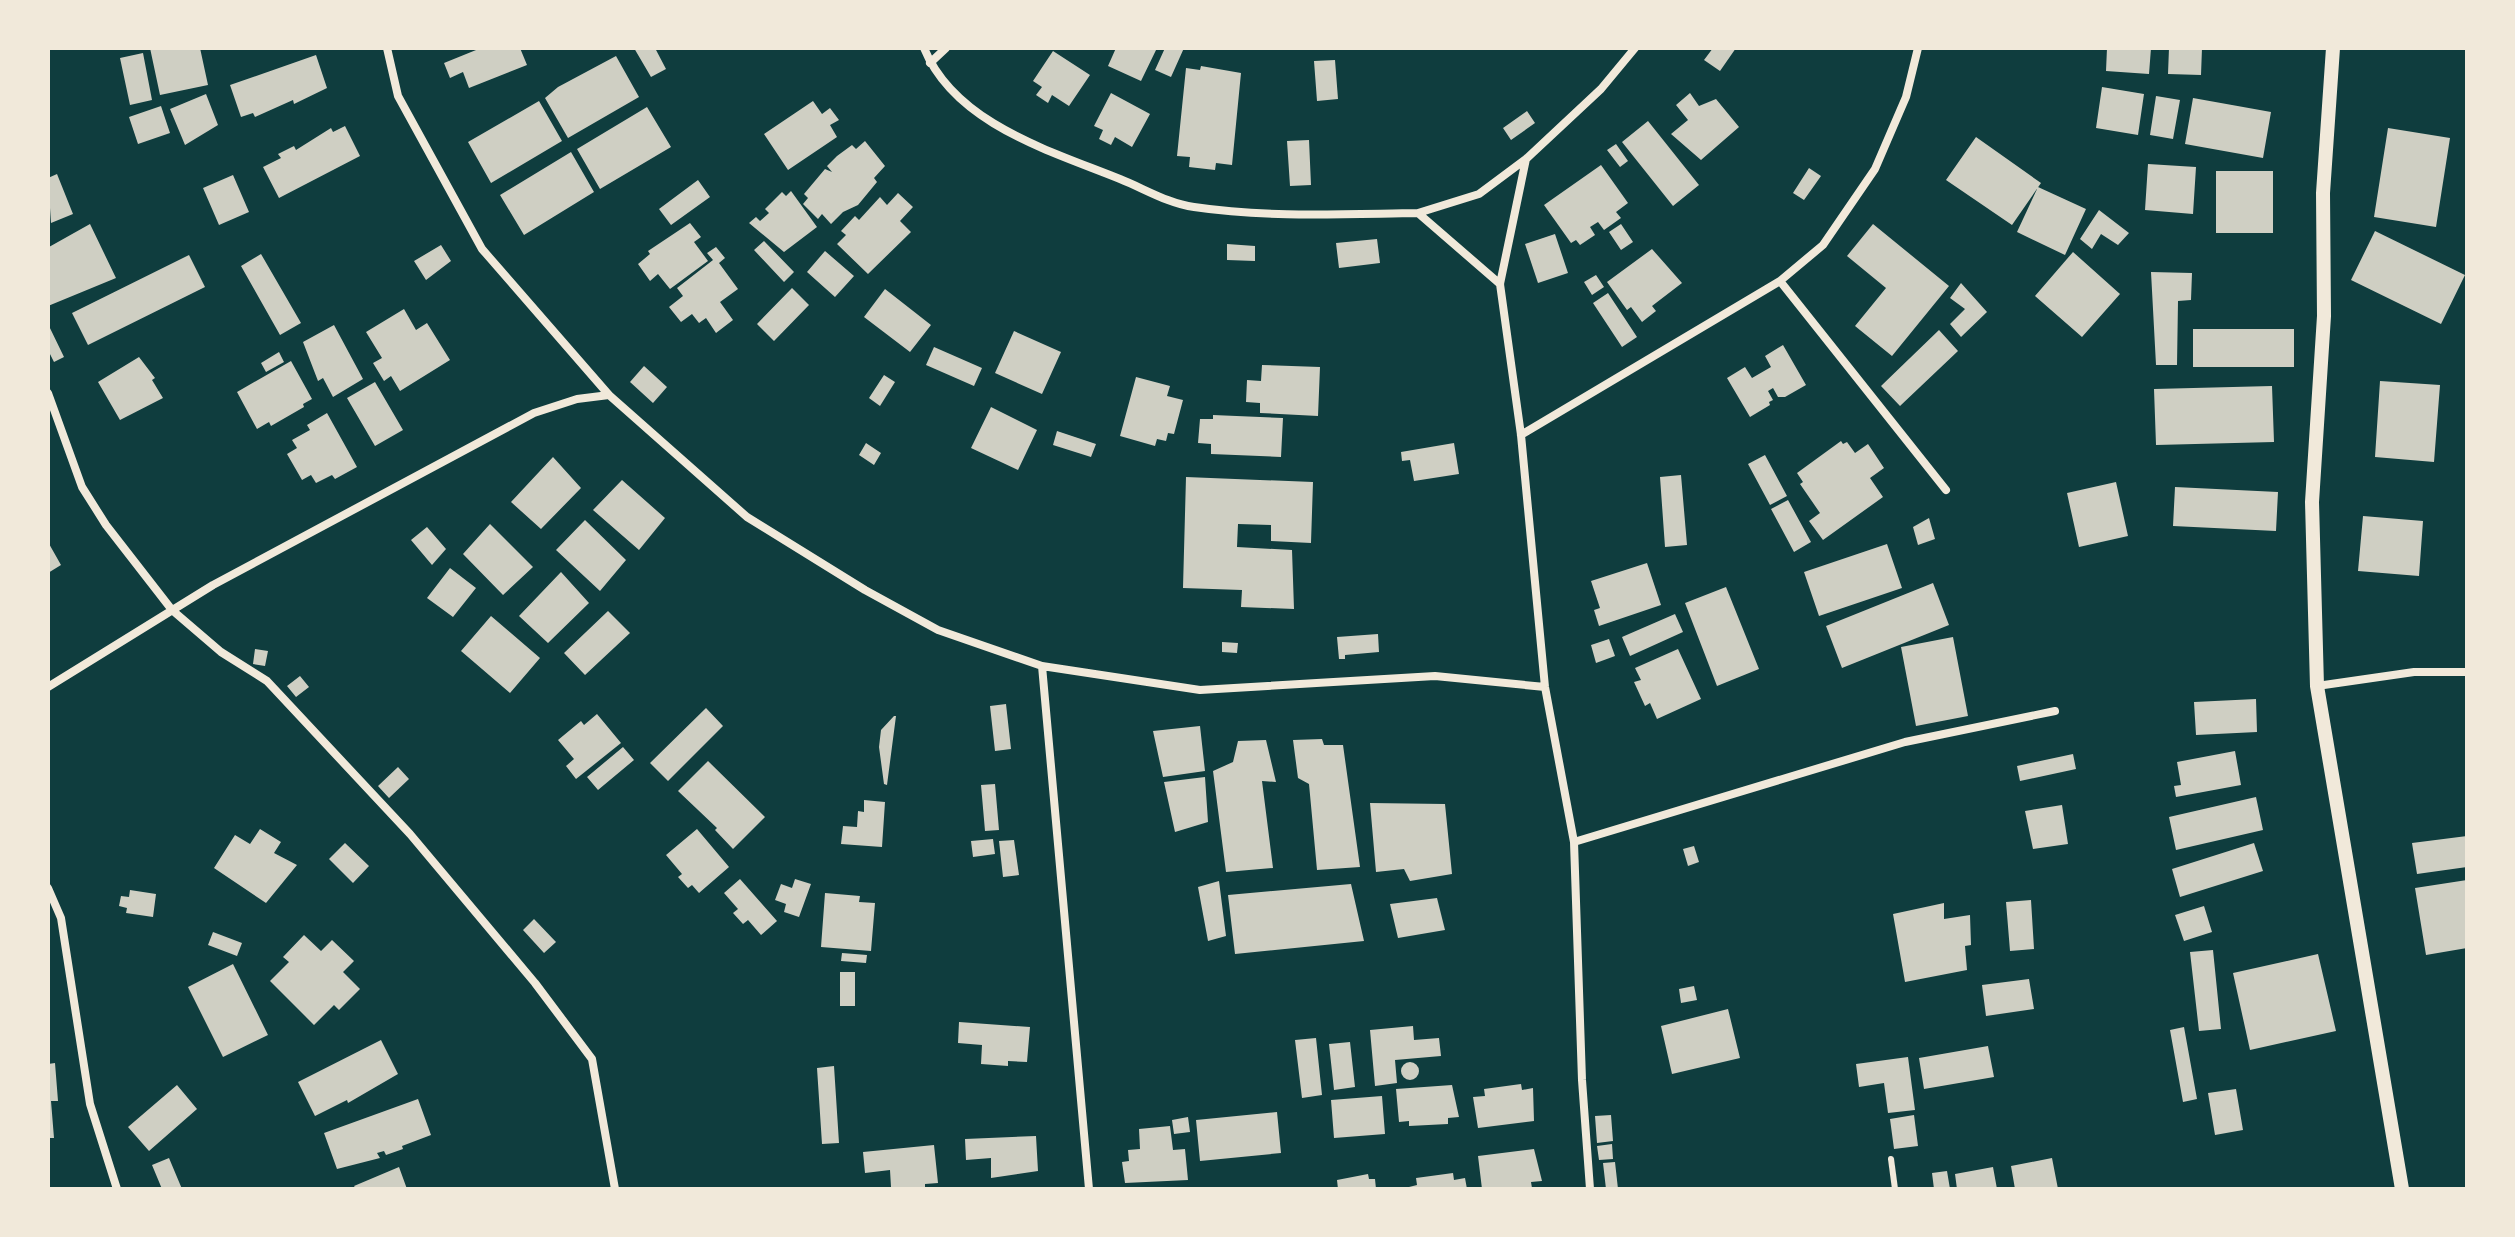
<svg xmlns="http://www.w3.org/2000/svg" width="2515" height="1237" viewBox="0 0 2515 1237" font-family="'IBM Plex Serif',serif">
  <rect width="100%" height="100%" fill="#0f3d3e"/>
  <path fill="#cfcfc3" d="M150,48H200L208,85L160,95Z
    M481,48H520L527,65L469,88L463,72L450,78L444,63Z
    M634,48H655L666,69L651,77Z
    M1116,48H1157L1141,81L1108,66Z
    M1165,48H1184L1171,77L1155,70Z
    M1713,48H1736L1720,71L1704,60Z
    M2107,48H2151L2149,74L2106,71Z
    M2169,48H2202L2201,75L2168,74Z
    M1053,51L1090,75L1069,106L1052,95L1048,103L1036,95L1042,87L1033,81Z
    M143,53L152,100L130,105L120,58Z
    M316,55L327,88L294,104L293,100L255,117L253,113L241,117L230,85Z
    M616,56L639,97L568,138L545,98L558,87Z
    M1335,60L1338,99L1317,101L1314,61Z
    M1201,66L1241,73L1232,165L1216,163L1215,170L1189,167L1190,157L1177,156L1186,68L1200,70Z
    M2102,87L2144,94L2138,135L2096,128Z
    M1111,93L1150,114L1132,147L1115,137L1111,145L1099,139L1103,130L1094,126Z
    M1690,93L1699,106L1716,99L1739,127L1701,160L1671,134L1688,120L1676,105Z
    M206,94L218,125L185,145L170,109Z
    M2156,96L2180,100L2173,139L2150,135Z
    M2193,98L2271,112L2263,158L2185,144Z
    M539,101L562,141L491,183L468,142Z
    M813,101L822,114L830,108L839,120L830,125L837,137L788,170L764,134Z
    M161,106L170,133L138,144L129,117Z
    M647,107L671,147L600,189L577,149Z
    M1527,111L1535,123L1511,140L1503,128Z
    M1648,121L1699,185L1673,206L1622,142Z
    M345,126L360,156L279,198L263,167L281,158L278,154L294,146L296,150L331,128L333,132Z
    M2388,128L2450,138L2436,227L2374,217Z
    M1976,137L2041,183L2012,225L1946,180Z
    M1309,140L1311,185L1290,186L1287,141Z
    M865,141L885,166L874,178L877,182L858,205L843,212L831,224L822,214L818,219L803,204L808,198L804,194L825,169L832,172L827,166L837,156L852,145L856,149Z
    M1616,144L1628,161L1620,167L1607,150Z
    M571,152L594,192L524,235L500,195Z
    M2148,164L2196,167L2193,214L2145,210Z
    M1601,165L1628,203L1616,212L1621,218L1604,230L1598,222L1590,227L1595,235L1580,245L1576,240L1571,243L1544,205Z
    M1809,168L1821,176L1804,200L1793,193Z
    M2216,171H2273V233H2216Z
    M57,174L73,214L51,223L48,178Z
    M233,175L249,212L219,225L203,188Z
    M698,180L710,197L671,225L659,209Z
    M2038,187L2086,209L2065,255L2017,232Z
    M791,191L817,227L784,252L749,223L756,217L760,221L769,213L765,209L782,192L786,196Z
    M898,193L913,207L900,221L911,232L868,274L837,244L846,235L841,231L855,216L859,220L880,197L887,205Z
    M2099,210L2129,233L2118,245L2101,234L2092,249L2080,239Z
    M690,223L701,237L694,242L708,261L670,289L658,274L650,281L638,264L650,254L648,251Z
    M90,224L116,278L48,306L49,247Z
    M1621,224L1633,242L1621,250L1609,232Z
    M1873,224L1949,286L1892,356L1855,326L1886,288L1847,256Z
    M2375,231L2465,275L2441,324L2351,280Z
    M1555,234L1568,273L1538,283L1525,244Z
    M1377,239L1380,263L1339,268L1336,243Z
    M764,241L794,272L784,282L754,250Z
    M1227,244L1255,246V261L1227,260Z
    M441,245L451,261L426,280L414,261Z
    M716,247L725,258L719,263L738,289L720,302L733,320L716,333L706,318L699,323L692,314L681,322L669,307L683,296L677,288L713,260L707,253Z
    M1652,249L1682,283L1652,306L1656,311L1642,322L1631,307L1627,310L1607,282Z
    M825,251L854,276L835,297L807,272Z
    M2073,252L2120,294L2082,337L2035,296Z
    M261,254L301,323L280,335L241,266Z
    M189,255L205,287L88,345L72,313Z
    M2151,272L2192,273L2191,300L2178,301L2177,365H2156Z
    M1596,275L1604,287L1592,295L1584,282Z
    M1961,283L1987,312L1961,337L1950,324L1965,309L1950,298Z
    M792,288L809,305L774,341L757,324Z
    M885,289L931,325L910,352L864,317Z
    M1608,293L1637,337L1622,347L1593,303Z
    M404,309L416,330L427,323L450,360L400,391L391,376L384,381L373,363L382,358L366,332Z
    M48,324L64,357L54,362L48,350Z
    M334,325L363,379L333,397L323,378L318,381L303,342Z
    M2193,329H2294V367H2193Z
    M1939,330L1958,351L1900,406L1881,386Z
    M1014,331L1061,352L1042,394L995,373Z
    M1783,345L1806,385L1785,397H1778L1773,388L1768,391L1773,400L1769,402L1770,405L1750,417L1727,378L1745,367L1752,378L1771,367L1765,356Z
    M934,347L982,368L974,386L926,365Z
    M279,352L284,362L266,372L261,363Z
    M139,357L155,378L152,380L163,398L120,420L98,382Z
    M291,361L312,399L303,404L304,407L271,426L269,422L257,429L237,392Z
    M1262,365L1320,367L1318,416L1260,413V403L1246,402L1247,380L1261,381Z
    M644,366L667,387L653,403L630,382Z
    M884,375L895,382L880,406L869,398Z
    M1136,377L1170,386L1167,396L1183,400L1174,434L1168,433L1166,441L1157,439L1155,446L1120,436Z
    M2380,381L2440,385L2434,462L2375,457Z
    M375,382L403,430L375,446L347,398Z
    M2272,386L2274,442L2156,445L2154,389Z
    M991,407L1037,430L1018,470L971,448Z
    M327,413L357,467L335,479L332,475L316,483L311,475L302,480L287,454L297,448L292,440L310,430L307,425Z
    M1213,415L1283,418L1281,457L1211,454V444L1198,443L1200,419H1213Z
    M1057,431L1096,444L1091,457L1053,445Z
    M1841,441L1843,444L1847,442L1855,453L1868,444L1884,468L1870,478L1883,497L1823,540L1809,521L1820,513L1800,484L1803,482L1797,473Z
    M866,443L881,453L874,465L859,455Z
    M1454,443L1459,474L1414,481L1410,460L1402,461L1401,452Z
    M1765,455L1787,496L1770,505L1748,464Z
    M553,457L581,488L541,529L511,502Z
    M1681,475L1687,545L1665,547L1660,477Z
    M1186,477L1313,482L1311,543L1271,541V525L1238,524L1237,547L1292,550L1294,609L1241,607L1242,590L1183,588Z
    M622,480L665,518L639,550L593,510Z
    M2116,482L2128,536L2079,547L2067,493Z
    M2175,487L2278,492L2276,531L2173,526Z
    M1788,500L1811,542L1794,552L1771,509Z
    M2363,516L2423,521L2419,576L2358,571Z
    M1929,518L1935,539L1918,545L1913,527Z
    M585,520L626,560L600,591L556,550Z
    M490,524L533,567L503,595L463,554Z
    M427,527L446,549L432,565L411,540Z
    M48,542L61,565L48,573Z
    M1887,544L1902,588L1819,616L1804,572Z
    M1647,563L1661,605L1599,626L1594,610L1600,608L1591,581Z
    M450,568L476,588L453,617L427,598Z
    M561,572L589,603L548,643L519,616Z
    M1933,583L1949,625L1842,668L1826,626Z
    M1726,587L1759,669L1717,686L1685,603Z
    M608,611L630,633L585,675L564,653Z
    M1675,614L1683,632L1630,656L1622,637Z
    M491,616L540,658L510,693L461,651Z
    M1378,634L1379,652L1345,655V659H1339L1337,637Z
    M1953,637L1968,716L1916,726L1901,647Z
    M1609,639L1615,656L1596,663L1591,645Z
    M1222,642L1238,643L1237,653L1222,652Z
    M255,649L268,651L265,666L253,664Z
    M1678,649L1701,699L1657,719L1650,703L1645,706L1634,682L1641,680L1635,668Z
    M300,676L309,687L296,697L287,686Z
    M2256,699L2257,732L2196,735L2194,702Z
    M1006,704L1011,749L995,751L990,706Z
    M706,708L723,726L668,781L650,763Z
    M597,714L621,743L576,779L566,766L574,759L558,740L581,721L584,725Z
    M894,716H896L887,785L884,784L879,747L881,730Z
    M1200,726L1205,771L1163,777L1153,731Z
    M1322,739L1324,745H1343L1360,867L1317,870L1309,784L1298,778L1293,740Z
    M1266,740L1276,782L1262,781L1273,868L1226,872L1213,771L1233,762L1238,741Z
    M623,747L634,760L598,790L587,777Z
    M2235,751L2241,785L2176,797L2174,786L2181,785L2177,762Z
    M2073,754L2076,769L2020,781L2017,766Z
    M708,761L765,817L733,849L715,830L717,828L678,791Z
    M398,767L409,779L389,798L378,786Z
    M1205,777L1208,822L1175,832L1164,782Z
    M995,784L999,830L985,831L981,785Z
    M2256,797L2263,830L2176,850L2169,817Z
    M864,800L885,802L882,847L841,844L843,826L857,827L858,811L864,812Z
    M1370,803L1445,804L1452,874L1410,881L1404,869L1376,872Z
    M2062,805L2068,844L2033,849L2025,811Z
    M260,829L281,842L274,853L297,865L266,903L214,868L235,835L250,844Z
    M697,829L729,867L699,893L692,885L688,888L678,877L682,874L666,855Z
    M2467,836V867L2417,874L2412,843Z
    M993,839L995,854L973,857L971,841Z
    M1014,840L1019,875L1003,877L999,841Z
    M345,843L369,866L353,883L329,859Z
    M2254,843L2263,871L2180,897L2172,869Z
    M1694,846L1699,862L1688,866L1683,849Z
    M740,879L777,921L761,935L748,920L743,924L733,913L738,909L724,893Z
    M795,879L811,884L799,917L784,912L786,904L775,900L781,884L792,888Z
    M2467,880V948L2426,955L2415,888Z
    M1219,881L1226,936L1208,941L1198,887Z
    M1351,884L1364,941L1235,954L1228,895Z
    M130,890L156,894L153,917L126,913L127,908L119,906L121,896L129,897Z
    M825,893L860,896L859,902L875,903L871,951L821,947Z
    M1437,898L1445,930L1398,938L1390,904Z
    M2031,900L2034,949L2010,951L2006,902Z
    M1944,903V919L1970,915L1971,945L1965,946L1967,970L1905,982L1893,914Z
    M2204,906L2212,932L2184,941L2175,915Z
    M534,919L556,942L544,953L523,930Z
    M213,932L242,943L237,956L208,945Z
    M304,935L321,951L332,940L354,961L343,972L360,989L339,1010L334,1005L314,1025L270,981L289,962L283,957Z
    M2213,950L2221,1029L2199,1031L2190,952Z
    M842,953L867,955L866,963L841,961Z
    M2318,954L2336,1031L2250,1050L2233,973Z
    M233,964L268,1035L223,1057L188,987Z
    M840,972H855V1006H840Z
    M2029,979L2034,1009L1986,1016L1982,985Z
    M1694,986L1697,1000L1681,1003L1679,989Z
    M1728,1009L1740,1058L1672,1074L1661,1026Z
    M959,1022L1030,1027L1027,1062L1008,1061V1066L981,1064L982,1045L958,1043Z
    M1413,1026L1414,1040L1439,1038L1441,1056L1395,1060L1397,1083L1375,1086L1370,1030Z
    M2184,1027L2197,1099L2183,1102L2170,1030Z
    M1316,1038L1322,1095L1302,1098L1295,1040Z
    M381,1040L398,1074L348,1103L347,1100L315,1116L298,1082Z
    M1350,1042L1355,1087L1334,1090L1329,1044Z
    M1988,1046L1994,1077L1924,1089L1919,1058Z
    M1908,1057L1915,1110L1888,1113L1884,1083L1859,1087L1856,1064Z
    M1401 1071a9 9 0 1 1 18 0a9 9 0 1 1-18 0Z
    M55,1063L58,1101H51L54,1138H48V1064Z
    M834,1066L839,1143L822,1144L817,1068Z
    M1521,1084L1522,1090L1533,1088L1534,1121L1478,1128L1473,1097L1485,1096L1484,1089Z
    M177,1085L197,1109L149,1151L128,1127Z
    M1452,1085L1459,1117L1448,1118V1124L1409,1126V1121L1399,1122L1396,1089Z
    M2236,1089L2243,1130L2215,1135L2208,1093Z
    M1382,1096L1385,1134L1334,1138L1331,1100Z
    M418,1099L431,1135L402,1146L403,1149L386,1155L384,1151L377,1153L380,1158L337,1169L324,1133Z
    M1277,1112L1281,1153L1200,1161L1196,1120Z
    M1611,1115L1613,1141L1597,1143L1595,1116Z
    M1914,1115L1918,1146L1894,1149L1890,1119Z
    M1188,1117L1190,1132L1174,1134L1172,1120Z
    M1170,1126L1173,1150L1185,1149L1188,1180L1125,1183L1122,1162L1129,1161L1128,1150L1140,1149L1139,1129Z
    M1036,1136L1038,1171L991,1178V1158L966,1160L965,1139Z
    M1612,1144L1613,1159L1599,1160L1597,1146Z
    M934,1145L938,1183L925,1184V1189L891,1187L890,1170L865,1173L863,1152Z
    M1534,1149L1542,1181L1531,1182L1532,1188L1482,1189L1478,1156Z
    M169,1158L182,1189H162L152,1165Z
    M2052,1158L2058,1189H2015L2011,1166Z
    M1615,1162L1618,1189H1606L1603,1163Z
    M399,1167L407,1189H356L354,1186Z
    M1993,1167L1997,1189H1957L1955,1174Z
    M1947,1171L1950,1189H1934L1932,1173Z
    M1453,1173L1454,1180L1465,1178L1467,1189H1401L1417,1185L1416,1178Z
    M1368,1174L1369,1179H1375L1376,1189H1338L1337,1180Z"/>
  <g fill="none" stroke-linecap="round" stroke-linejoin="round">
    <path stroke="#f1e9da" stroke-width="6" d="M1891,1159L1895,1189"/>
    <path stroke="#f1e9da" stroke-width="8" d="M387,48L398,96L482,249L609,395L747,517L865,590L938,630L1042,666L1200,690L1435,676L1545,687
      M924,48C955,124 1051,151 1120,179C1143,188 1169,204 1194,207C1268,218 1343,214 1418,213L1500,284
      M930,63L946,48
      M1418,213L1479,194L1526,159
      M1780,281L1946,490
      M48,393L82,487L106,525L172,610L221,652L267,681L410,834L535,983L592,1059L615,1189
      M1521,435L1780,281L1823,245L1875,169L1906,97L1918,48
      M1042,666L1089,1189
      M2317,686L2414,672H2467
      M48,687L213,585L534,413L577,399L609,395
      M1574,842L1905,742L2055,711
      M48,888L61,918L90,1104L117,1189
      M1590,1189L1582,1080L1574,842L1545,687L1521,435L1500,284L1526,159L1601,89L1635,48"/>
    <path stroke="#f1e9da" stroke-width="14" d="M2333,48L2323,193L2324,316L2312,502L2317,686L2402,1189"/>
  </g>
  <rect width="2515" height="1237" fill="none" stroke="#f1e9da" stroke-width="100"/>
</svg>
